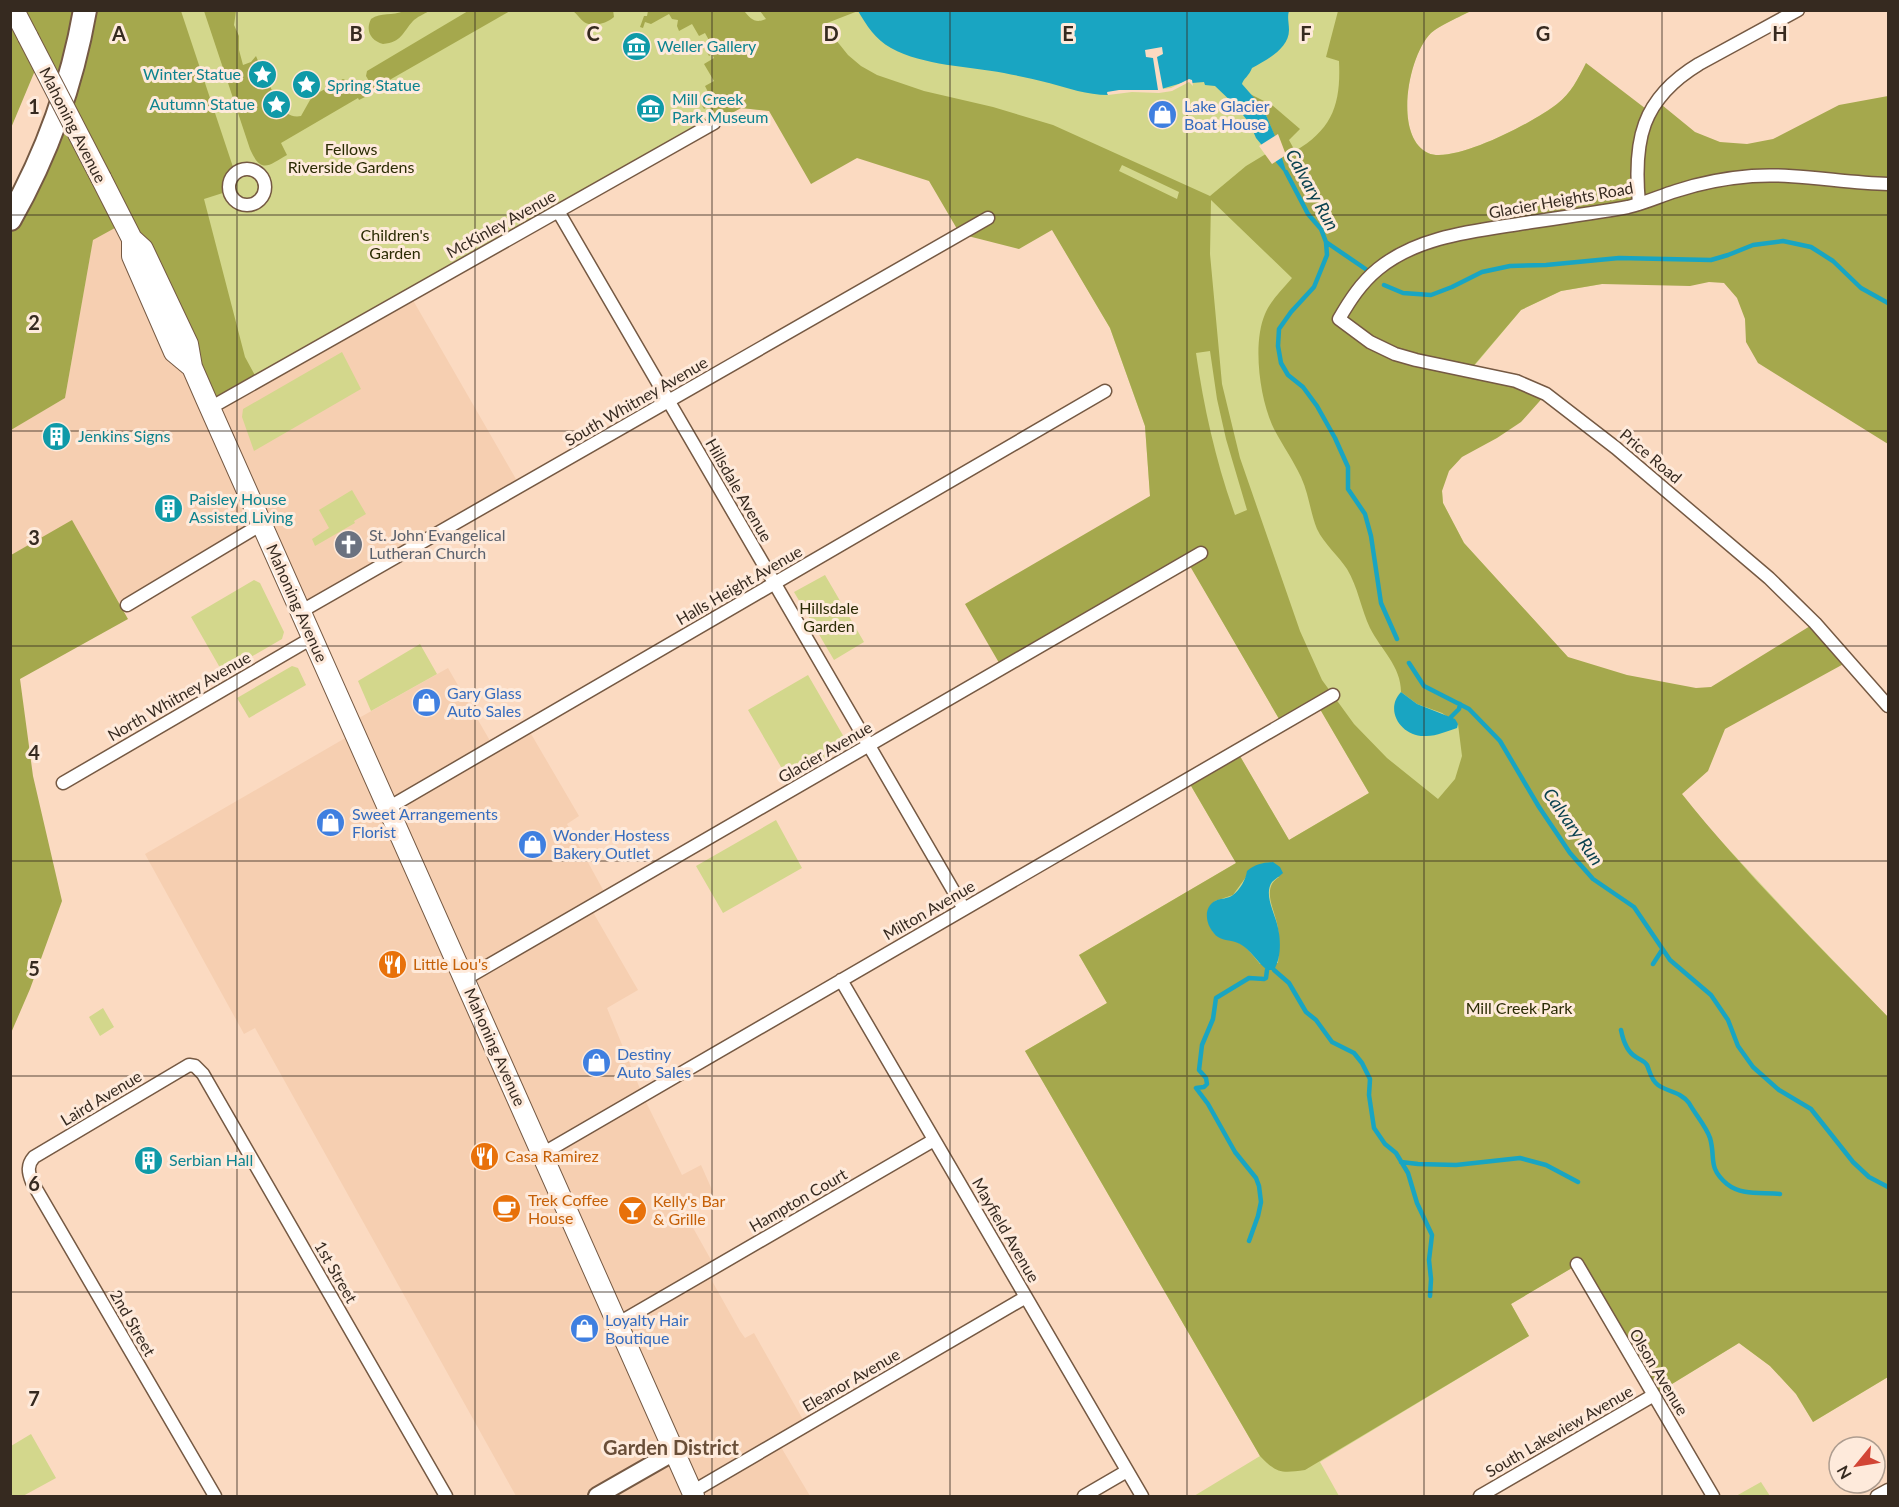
<svg xmlns="http://www.w3.org/2000/svg" width="1899" height="1507" viewBox="0 0 1899 1507" font-family="Lato,sans-serif">
  <rect width="100%" height="100%" fill="#fbdac1"/>
  <path fill="#f6cfb1" d="M124,223L410,295L520,486L300,612L262,524L122,608L72,521L11,555L10,430L65,398L93,239Z
    M448,668L493,746L527,727L579,816L567,824L607,897L590,907L638,990L607,1008L643,1096L682,1175L701,1165L713,1192L683,1210L715,1267L707,1272L740,1331L745,1338L754,1333L806,1425L778,1442L810,1496H516L255,1028L244,1034L145,854L354,733L350,723Z"/>
  <path fill="#d3d78c" d="M10,11H1471C1461,16 1439,26 1431,33C1408,55 1393,136 1428,153C1453,165 1536,121 1557,104C1571,93 1578,79 1586,63L1652,284H1602L1561,291L1521,310L1470,371L1440,464L1443,503L1464,543L1594,686L1710,829L1799,925L1888,1017V1377L1813,1422L1796,1394L1770,1366L1739,1343L1654,1395L1577,1265L1511,1304L1529,1336L1320,1462L1339,1496H1194L1260,1456L1025,1051L1107,1003L1079,955L1236,863L1187,779L1237,751L1289,840L1369,793L1317,704L1282,724L1150,496L1145,426L1110,328L1052,229L802,114L741,108L210,408Z
    M342,352L361,389L254,451L242,417L243,409Z
    M352,490L366,514L354,521L355,523L315,546L312,539L329,528L319,510Z
    M825,575L864,642L834,660L794,592Z
    M254,580L260,583L284,632L282,639L223,673L191,617Z
    M420,644L437,674L371,711L358,681Z
    M292,666L298,668L306,685L249,718L237,698Z
    M808,675L848,744L788,779L748,710Z
    M776,820L802,868L723,913L696,866Z
    M103,1008L114,1027L100,1036L89,1017Z
    M31,1434L56,1478L23,1496H11V1446Z
    M1761,1482L1770,1496H1736Z"/>
  <path fill="#a5a84d" fill-rule="evenodd" d="M613,10L614,17C607,23 593,28 584,22C580,19 577,14 573,11Z
    M776,10L858,11L827,23L836,40L848,55L861,66L877,75L924,91L993,107L1053,125L1210,196L1246,166L1279,146L1263,108L1250,94L1272,105L1300,129L1289,140L1295,151C1333,129 1341,103 1339,61L1326,57L1338,11H1471C1461,16 1439,26 1431,33C1408,56 1393,136 1428,153C1453,165 1536,121 1557,104C1571,93 1578,79 1586,63L1650,112L1657,101L1695,132L1720,142L1747,144L1773,139L1839,105L1888,96V444L1758,363L1746,342L1745,319L1737,298L1724,283L1709,282L1690,286L1602,284L1561,291L1521,310L1470,370L1546,394L1521,422L1497,438L1462,457L1449,471L1442,491L1443,503L1464,543L1568,657L1627,675L1696,688L1711,687L1815,623L1849,661L1725,729L1708,771L1682,794C1745,873 1818,945 1888,1017V1377L1813,1422L1796,1394L1770,1366L1739,1343L1654,1395L1577,1265L1511,1304L1529,1336L1305,1470C1282,1473 1277,1474 1260,1456L1025,1051L1107,1003L1079,955L1236,863L1187,779L1237,751L1289,840L1369,793L1317,704L1282,724L1187,561L1002,668L965,604L1150,496L1145,426L1110,328L1052,230L1019,249L960,234L929,181L857,158L811,184L769,111L741,108L717,121L709,106L704,109L699,100L709,94L705,86L714,81L704,64L714,58L712,54L709,56L705,48L711,44L705,33L699,36L692,24L679,31L677,26L678,20L672,19L669,14L651,24L645,22L643,28L640,27L644,16H647L648,11H646H744C751,19 755,24 766,19L760,11ZM1122,165L1179,192L1177,199L1119,171ZM1211,200L1292,278C1283,289 1270,301 1265,314C1252,344 1260,401 1274,429C1283,446 1293,460 1301,477C1309,494 1310,512 1317,529C1324,544 1338,555 1347,569C1358,587 1361,609 1370,628C1381,650 1401,666 1401,692L1417,704L1442,713L1458,724L1462,756L1455,779L1438,799L1387,758L1354,724L1322,680L1300,631L1240,458L1222,384L1210,254ZM1210,351L1217,399L1226,439L1247,510L1235,515C1216,462 1204,409 1196,353ZM1246,877H1279C1260,889 1276,911 1278,929C1280,940 1279,952 1278,963L1260,964C1255,958 1250,951 1244,946C1226,932 1211,946 1207,913L1215,901L1233,895Z
    M11,11H181L235,173L229,184V191L204,199L245,357L258,381L210,408L124,223L93,240L65,398L11,430V219L63,104L39,61L11,128Z
    M204,11H236L234,25L239,36V50L243,65L251,62L256,56C259,64 264,73 268,81C274,95 282,120 301,116L310,100L316,94L343,79L358,86L365,97L359,100L358,98L281,143L287,155C268,166 261,174 250,149Z
    M404,11H429C424,14 417,17 413,21C402,33 402,42 383,44C371,41 365,31 371,19C381,12 392,16 404,11Z
    M468,11H510L379,86L380,88L375,91L366,76L367,71Z
    M72,520L128,619L20,679L33,776L62,901L30,989L11,1033V555Z"/>
  <path fill="#19a5c2" d="M858,11H1289C1287,17 1289,23 1289,30C1289,49 1266,60 1252,68C1249,76 1243,79 1242,84L1263,108L1275,136L1288,177L1256,138L1250,124L1236,106L1215,86L1205,85L1204,82L1192,83V80L1158,90L1107,93L1108,95C1087,95 1068,88 1049,83C1034,79 1019,76 1004,73C968,66 924,66 891,48C875,39 867,26 858,11Z
    M1401,692L1417,704L1455,719L1458,724L1457,728C1447,731 1435,737 1424,736C1401,736 1384,710 1401,692Z
    M1273,862L1280,867L1283,873C1280,876 1275,879 1272,882C1263,895 1276,915 1278,928C1281,941 1281,958 1274,970H1267C1257,962 1251,950 1240,944C1233,940 1224,941 1218,937C1207,929 1201,909 1215,901C1221,898 1228,899 1233,895C1240,890 1246,879 1247,871C1256,864 1262,863 1273,862Z"/>
  <path fill="#fbdac1" d="M1162,47L1163,54L1157,57L1163,89L1171,88L1189,79L1192,80L1193,86L1189,82L1172,91L1159,93L1132,92L1108,95L1107,92L1119,90H1158L1153,58L1146,57L1145,50Z
    M1278,134L1286,155L1272,164L1259,146Z"/>
  <g fill="none" stroke-linecap="round" stroke-linejoin="round">
    <path stroke="#19a5c2" stroke-width="4.5" d="M1286,172L1308,214L1321,229L1326,242L1327,255L1314,287L1291,312L1279,329L1278,346L1281,363L1288,375L1303,387L1317,406L1335,438L1348,467V489L1365,514L1371,536L1381,603L1397,639
      M1326,242L1367,270
      M1384,285L1403,293L1431,295L1452,287L1482,272L1510,266L1546,265L1619,258L1711,260L1728,255L1753,245L1783,241L1811,247L1833,261L1861,288L1888,303
      M1409,663L1424,686L1469,709L1500,741L1539,807L1570,853L1593,879L1634,907L1670,960L1711,995L1728,1020L1738,1046L1753,1067L1779,1090L1811,1109L1853,1162L1869,1177L1888,1187
      M1451,717L1459,709L1460,704
      M1653,964L1662,950
      M1274,970L1289,983L1306,1012L1316,1020L1332,1042L1354,1053L1362,1063L1370,1079L1369,1095L1374,1128L1385,1144L1396,1153L1408,1173L1417,1203L1432,1235L1429,1260L1431,1279L1430,1296
      M1621,1030C1623,1040 1627,1052 1636,1057C1640,1060 1644,1060 1647,1065C1650,1072 1651,1080 1658,1085C1668,1092 1681,1092 1689,1103C1695,1114 1706,1126 1710,1138C1716,1158 1707,1167 1727,1184C1742,1196 1762,1192 1780,1194
      M1401,1162L1418,1164L1456,1165L1520,1158L1546,1165L1578,1182
      M1249,1241L1258,1216L1261,1202L1259,1186L1256,1178L1235,1152L1208,1104L1196,1088L1204,1087L1207,1084L1206,1078L1199,1070L1202,1045L1213,1019L1216,998L1249,978L1264,979L1266,978L1267,970"/>
    <defs>
      <path id="street" d="M229 187a18 18 0 1 1 36 0a18 18 0 1 1-36 0Z
        M1888,184C1843,183 1797,173 1752,176C1727,178 1700,183 1676,191C1660,196 1645,203 1628,207C1594,213 1559,218 1525,223C1475,231 1418,236 1378,269C1361,283 1350,300 1339,319L1370,342L1395,354L1416,360L1516,381L1546,394L1616,448L1769,578L1815,623L1888,706
        M1639,204C1633,141 1641,99 1699,64L1798,10
        M558,211L964,909
        M210,408L714,123
        M127,605L262,524
        M300,612L988,218
        M63,783L312,638
        M388,808L1105,391
        M465,979L1201,553
        M841,980L1142,1496
        M542,1154L1333,695
        M1577,1264L1713,1496
        M617,1324L934,1140
        M692,1492L1026,1297
        M215,1496L32,1182C28,1172 27,1165 34,1157L189,1065L195,1066L203,1074L446,1496
        M1084,1496L1127,1471
        M1480,1496L1654,1395
        M1877,1496L1888,1490"/>
      <path id="secondary" d="M597,1496L674,1452"/>
      <path id="primary" d="M14,10L28,37
        M101,178L132,239L143,249L188,344L192,367L206,399L694,1496
        M132,239V256L174,352L192,367"/>
      <path id="highway" d="M10,219C47,154 72,84 85,10"/>
    </defs>
    <use href="#street" stroke="#755943" stroke-width="15"/>
    <use href="#secondary" stroke="#755943" stroke-width="20"/>
    <use href="#primary" stroke="#755943" stroke-width="22"/>
    <use href="#highway" stroke="#755943" stroke-width="26"/>
    <use href="#street" stroke="#fff" stroke-width="12"/>
    <use href="#secondary" stroke="#fff" stroke-width="16"/>
    <use href="#primary" stroke="#fff" stroke-width="20"/>
    <use href="#highway" stroke="#fff" stroke-width="22"/>
    <defs>
      <path id="primary-bridge" d="M28,37L101,178"/>
    </defs>
    <use href="#primary-bridge" stroke="#755943" stroke-width="22" stroke-linecap="butt"/>
    <use href="#primary-bridge" stroke="#fff" stroke-width="20"/>
  </g>
  <path fill="none" stroke="#362a20" stroke-width="1.5" stroke-opacity="0.55" d="M237,10V1496M475,10V1496M712,10V1496M950,10V1496M1187,10V1496M1424,10V1496M1662,10V1496M10,215H1888M10,431H1888M10,646H1888M10,861H1888M10,1076H1888M10,1292H1888"/>
  <defs>
    <symbol id="museum-disc" viewBox="-11 -11 22 22"><circle r="9.5" fill="#0f9aa8" stroke="#feeadb"/><path d="M0-6L6-3V-2H-6V-3ZM-5-1h2V3h-2ZM-1-1h2V3h-2ZM3-1h2V3H3ZM-6 4H6V6H-6Z" fill="#fff"/></symbol>
    <symbol id="sight-disc" viewBox="-11 -11 22 22"><circle r="9.5" fill="#0f9aa8" stroke="#feeadb"/><path d="M0-6L1.8-2.2L6-1.7L2.9 1.2L3.7 5.4L0 3.3L-3.7 5.4L-2.9 1.2L-6-1.7L-1.8-2.2Z" fill="#fff"/></symbol>
    <symbol id="shop-disc" viewBox="-11 -11 22 22"><circle r="9.5" fill="#3f7fe0" stroke="#feeadb"/><path d="M-5-2.5h2.3a2.7 3.5 0 0 1 5.4 0H5L5.5 6h-11ZM-1.5-2.5h3a1.5 2.3 0 0 0-3 0Z" fill="#fff"/></symbol>
    <symbol id="building-disc" viewBox="-11 -11 22 22"><circle r="9.5" fill="#0f9aa8" stroke="#feeadb"/><path d="M-4-6H4V6H1V3H-1V6H-4ZM-2.5-4.3h1.7v1.8h-1.7ZM.8-4.3h1.7v1.8H.8ZM-2.5-1h1.7V.8h-1.7ZM.8-1h1.7V.8H.8Z" fill="#fff"/></symbol>
    <symbol id="church-disc" viewBox="-11 -11 22 22"><circle r="9.5" fill="#6b7280" stroke="#feeadb"/><path d="M-1.2-6h2.4v3.5h3.3v2.4h-3.3V6h-2.4V-.1h-3.3v-2.4h3.3Z" fill="#fff"/></symbol>
    <symbol id="restaurant-disc" viewBox="-11 -11 22 22"><circle r="9.5" fill="#e8710a" stroke="#feeadb"/><path d="M-5-6h1v4h1v-4h1v4h1v-4h1v5L-1.5 .5V6h-2V.5L-5-1ZM5-6V6H3V1.5H1.5Q1.5-4 5-6Z" fill="#fff"/></symbol>
    <symbol id="cafe-disc" viewBox="-11 -11 22 22"><circle r="9.5" fill="#e8710a" stroke="#feeadb"/><path d="M-5.5-4.5H6V0H3Q3 3.5 0 3.5H-2.5Q-5.5 3.5-5.5 0ZM3-3.2v2h1.7v-2ZM-6 4.5H4V6H-6Z" fill="#fff"/></symbol>
    <symbol id="bar-disc" viewBox="-11 -11 22 22"><circle r="9.5" fill="#e8710a" stroke="#feeadb"/><path d="M-6-5H6L.8 .8V4.5H3.5V6h-7V4.5H-.8V.8Z" fill="#fff"/></symbol>
  </defs>
  <g fill-rule="evenodd">
    <use href="#museum-disc" x="620" y="30" width="33" height="33"/>
    <use href="#sight-disc" x="246" y="58" width="33" height="33"/>
    <use href="#sight-disc" x="290" y="68" width="33" height="33"/>
    <use href="#sight-disc" x="260" y="88" width="33" height="33"/>
    <use href="#museum-disc" x="634" y="92" width="33" height="33"/>
    <use href="#shop-disc" x="1146" y="98" width="33" height="33"/>
    <use href="#building-disc" x="40" y="420" width="33" height="33"/>
    <use href="#building-disc" x="152" y="492" width="33" height="33"/>
    <use href="#church-disc" x="332" y="528" width="33" height="33"/>
    <use href="#shop-disc" x="410" y="686" width="33" height="33"/>
    <use href="#shop-disc" x="314" y="806" width="33" height="33"/>
    <use href="#shop-disc" x="516" y="828" width="33" height="33"/>
    <use href="#restaurant-disc" x="376" y="948" width="33" height="33"/>
    <use href="#shop-disc" x="580" y="1046" width="33" height="33"/>
    <use href="#restaurant-disc" x="468" y="1140" width="33" height="33"/>
    <use href="#building-disc" x="132" y="1144" width="33" height="33"/>
    <use href="#cafe-disc" x="490" y="1192" width="33" height="33"/>
    <use href="#bar-disc" x="616" y="1194" width="33" height="33"/>
    <use href="#shop-disc" x="568" y="1312" width="33" height="33"/>
  </g>
  <g text-anchor="middle" stroke-width="6" stroke-linejoin="round" paint-order="stroke">
    <g font-size="16" fill="#0d838f" stroke="#feeadb" text-anchor="start">
      <text x="657" y="52">Weller Gallery</text>
      <text x="241" y="80" text-anchor="end">Winter Statue</text>
      <text x="327" y="91">Spring Statue</text>
      <text x="672" y="105">Mill Creek<tspan x="672" dy="18">Park Museum</tspan></text>
      <text x="255" y="110" text-anchor="end">Autumn Statue</text>
      <text x="78" y="442">Jenkins Signs</text>
      <text x="189" y="505">Paisley House<tspan x="189" dy="18">Assisted Living</tspan></text>
      <text x="169" y="1166">Serbian Hall</text>
    </g>
    <g font-size="16" fill="#366cbe" stroke="#feeadb" text-anchor="start">
      <text x="1184" y="112">Lake Glacier<tspan x="1184" dy="18">Boat House</tspan></text>
      <text x="447" y="699">Gary Glass<tspan x="447" dy="18">Auto Sales</tspan></text>
      <text x="352" y="820">Sweet Arrangements<tspan x="352" dy="18">Florist</tspan></text>
      <text x="553" y="841">Wonder Hostess<tspan x="553" dy="18">Bakery Outlet</tspan></text>
      <text x="617" y="1060">Destiny<tspan x="617" dy="18">Auto Sales</tspan></text>
      <text x="605" y="1326">Loyalty Hair<tspan x="605" dy="18">Boutique</tspan></text>
    </g>
    <g font-size="16" fill="#362a20" stroke="#feeadb">
      <text transform="translate(73 125) rotate(63)" y="6">Mahoning Avenue</text>
      <text transform="translate(1561 200) rotate(-10)" y="6">Glacier Heights Road</text>
      <text transform="translate(501 224) rotate(-29)" y="6">McKinley Avenue</text>
      <text transform="translate(636 401) rotate(-30)" y="6">South Whitney Avenue</text>
      <text transform="translate(1651 456) rotate(40)" y="6">Price Road</text>
      <text transform="translate(739 490) rotate(60)" y="6">Hillsdale Avenue</text>
      <text transform="translate(739 585) rotate(-30)" y="6">Halls Height Avenue</text>
      <text transform="translate(297 603) rotate(66)" y="6">Mahoning Avenue</text>
      <text transform="translate(179 696) rotate(-30)" y="6">North Whitney Avenue</text>
      <text transform="translate(825 752) rotate(-30)" y="6">Glacier Avenue</text>
      <text transform="translate(929 910) rotate(-30)" y="6">Milton Avenue</text>
      <text transform="translate(495 1047) rotate(66)" y="6">Mahoning Avenue</text>
      <text transform="translate(101 1098) rotate(-31)" y="6">Laird Avenue</text>
      <text transform="translate(798 1200) rotate(-30)" y="6">Hampton Court</text>
      <text transform="translate(1006 1230) rotate(60)" y="6">Mayfield Avenue</text>
      <text transform="translate(336 1272) rotate(60)" y="6">1st Street</text>
      <text transform="translate(133 1323) rotate(60)" y="6">2nd Street</text>
      <text transform="translate(1659 1372) rotate(59)" y="6">Olson Avenue</text>
      <text transform="translate(851 1380) rotate(-30)" y="6">Eleanor Avenue</text>
      <text transform="translate(1559 1431) rotate(-30)" y="6">South Lakeview Avenue</text>
    </g>
    <g font-size="16" fill="#2b2c04" stroke="#feeadb">
      <text x="351" y="155">Fellows<tspan x="351" dy="18">Riverside Gardens</tspan></text>
      <text x="395" y="241">Children's<tspan x="395" dy="18">Garden</tspan></text>
      <text x="829" y="614">Hillsdale<tspan x="829" dy="18">Garden</tspan></text>
      <text x="1519" y="1014">Mill Creek Park</text>
    </g>
    <g font-size="16" fill="#5b616d" stroke="#feeadb" text-anchor="start">
      <text x="369" y="541">St. John Evangelical<tspan x="369" dy="18">Lutheran Church</tspan></text>
    </g>
    <g font-size="16" fill="#c56008" stroke="#feeadb" text-anchor="start">
      <text x="413" y="970">Little Lou's</text>
      <text x="505" y="1162">Casa Ramirez</text>
      <text x="528" y="1206">Trek Coffee<tspan x="528" dy="18">House</tspan></text>
      <text x="653" y="1207">Kelly's Bar<tspan x="653" dy="18">&amp; Grille</tspan></text>
    </g>
    <g font-size="18" font-style="italic" fill="#0a424f" stroke="#feeadb">
      <text transform="translate(1312 190) rotate(61)" y="6">Calvary Run</text>
      <text transform="translate(1573 827) rotate(55)" y="6">Calvary Run</text>
    </g>
    <g font-size="20" font-weight="bold" fill="#694e38" stroke="#feeadb">
      <text x="671" y="1455">Garden District</text>
    </g>
  </g>
  <g font-size="20" text-anchor="middle" font-weight="bold" fill="#362a20" stroke="#feeadb" stroke-width="6" stroke-linejoin="round" paint-order="stroke">
    <text x="119" y="41">A</text>
    <text x="356" y="41">B</text>
    <text x="593" y="41">C</text>
    <text x="831" y="41">D</text>
    <text x="1068" y="41">E</text>
    <text x="1306" y="41">F</text>
    <text x="1543" y="41">G</text>
    <text x="1780" y="41">H</text>
    <text x="34" y="114">1</text>
    <text x="34" y="330">2</text>
    <text x="34" y="545">3</text>
    <text x="34" y="760">4</text>
    <text x="34" y="976">5</text>
    <text x="34" y="1191">6</text>
    <text x="34" y="1406">7</text>
  </g>
  <rect width="1899" height="1507" fill="none" stroke="#362a20" stroke-width="24"/>
  <g transform="translate(1857 1465) rotate(240)"><circle r="28" fill="#feeadb" stroke="#ae9d90" stroke-width="1.5"/>
  <path d="M0-4.5L10 22L0 15L-10 22Z" fill="#d24535"/>
  <text y="-9" font-size="16" font-weight="bold" text-anchor="middle" fill="#362a20">N</text>
  </g>
</svg>
